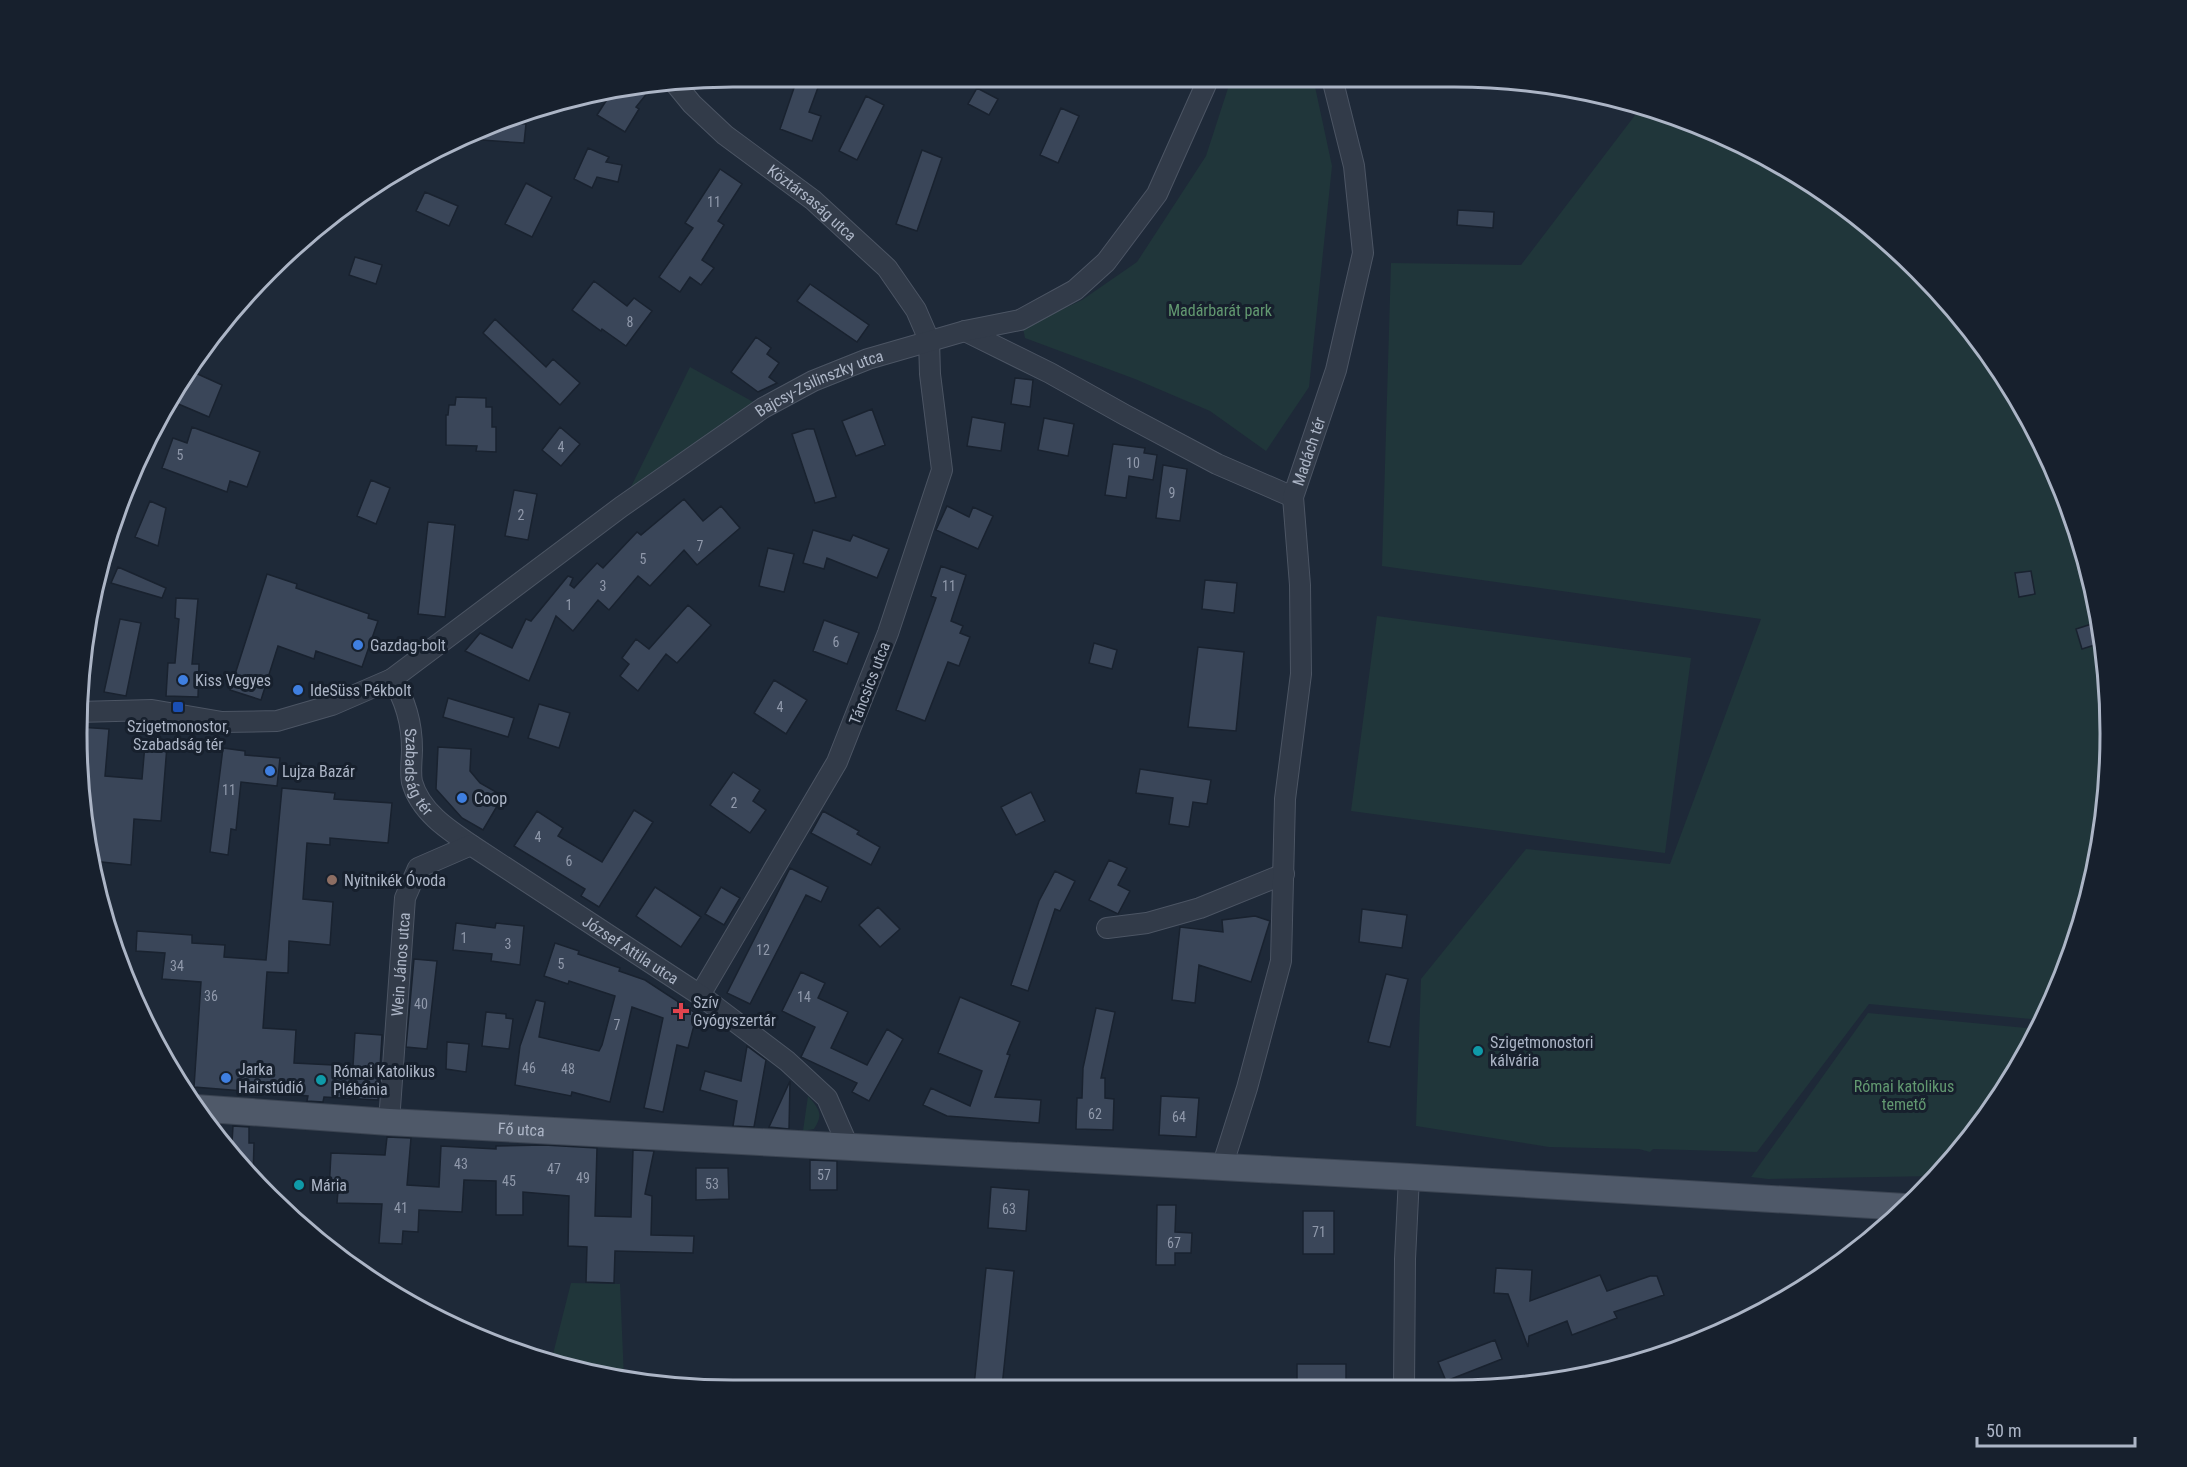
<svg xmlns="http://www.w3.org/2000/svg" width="2187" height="1467" viewBox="0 0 2187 1467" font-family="'Roboto Condensed',sans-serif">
  <rect width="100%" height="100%" fill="#1e2938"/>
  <path fill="#20363a" d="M1230,82H1314L1332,166L1309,387L1266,451L1210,411L1135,379L1025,338L1023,328L1082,300L1137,262L1206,156Z
    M1642,106L1664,111L1744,144L1887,240L1975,334L2043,443L2088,564L2109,691L2105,820L2076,945L2041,1020L1869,1004L1757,1152L1653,1149L1650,1152L1639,1149L1549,1147L1416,1126L1421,979L1526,849L1670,864L1761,619L1382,566L1391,263L1521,265Z
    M690,367L757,404L627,495Z
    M1377,616L1691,658L1665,853L1351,811Z
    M1868,1013L2037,1029L2022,1062L1947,1167L1937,1176L1768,1179L1751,1177Z
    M808,1096C819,1109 824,1114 814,1129L803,1131Z
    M571,1283L620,1284L624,1379L551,1362Z"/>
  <path fill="#3a4659" stroke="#19222f" stroke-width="1.5" d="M647,82H656L636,107L639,109L625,132L597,115L613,90Z
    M796,82H820L809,112L821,116L812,141L780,129Z
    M977,88L998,99L989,115L968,104Z
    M866,96L884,105L857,160L839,151Z
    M1061,108L1079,116L1058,163L1040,155Z
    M502,122L526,124L524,143L467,139Z
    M588,148L609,157L606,162L622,165L618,182L597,177L592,188L574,179Z
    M922,150L942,158L917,231L896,224Z
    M720,169L742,184L718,221L724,225L702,260L714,268L701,285L690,277L680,292L659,277L693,228L685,223Z
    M526,183L552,197L532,237L505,224Z
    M425,192L458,206L449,226L416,211Z
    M1458,210L1494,212L1493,228L1457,225Z
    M355,257L382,265L376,284L349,275Z
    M594,281L627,306L634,298L652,311L626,346L602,329L601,331L572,310Z
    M810,284L869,325L857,342L797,301Z
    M495,319L546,367L553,359L580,383L560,405L483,333Z
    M756,337L771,348L767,354L779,363L769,377L777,383L758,392L731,372Z
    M191,371L222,385L209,417L176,403Z
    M1015,378L1033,380L1030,407L1011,404Z
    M456,397L486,398V407H492V427H496V452L476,451L477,446L446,445V415H448L449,405H455Z
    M872,409L885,445L856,456L842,421Z
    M972,417L1005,423L1001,451L967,446Z
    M1044,418L1074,424L1068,456L1038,450Z
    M192,427L260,452L247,487L230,481L227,492L162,468L173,438L187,443Z
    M560,427L580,444L561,466L542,450Z
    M807,429H814L836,497L815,503L792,434Z
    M1113,444L1145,448L1144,453L1157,455L1153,480L1129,476L1126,498L1105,495Z
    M1163,465L1187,469L1180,521L1156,518Z
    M371,480L390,488L376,524L357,516Z
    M514,490L537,494L528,540L505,536Z
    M684,499L703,521L721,506L740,528L697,565L684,550L650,586L638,576L609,610L598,600L573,631L556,616L529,681L465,651L480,633L512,648L526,619L531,621L568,576L573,578L570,585L574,588L597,563L603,568L637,532L641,535Z
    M150,501L166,508L158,546L135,537Z
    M947,506L969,517L973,507L993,516L978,549L936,530Z
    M428,522L455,525L445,617L418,614Z
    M813,530L850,541L853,535L889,549L877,578L827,558L824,569L803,563Z
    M768,548L794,554L784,592L759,586Z
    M941,566L966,575L951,621L963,626L960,633L970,637L959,666L948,662L925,721L896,710L936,598L931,596Z
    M118,567L166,588L162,598L111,583Z
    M2031,571L2035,594L2019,597L2015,573Z
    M267,574L297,584L296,588L369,614L368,618L378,621L362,667L316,651L314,659L278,646L261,700L230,690Z
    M1205,580L1237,583L1234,613L1202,609Z
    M176,598L198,599L192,664H199L198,697L166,696L168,663H175L179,619L175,618Z
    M688,605L711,625L677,663L666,654L638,691L620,676L629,664L622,658L636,639L649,649Z
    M120,619L141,623L126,696L104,692Z
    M824,620L859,633L847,664L813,651Z
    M2098,622L2101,643L2082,649L2076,629Z
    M1094,643L1117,650L1112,669L1089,663Z
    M1198,647L1244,652L1236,731L1188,727Z
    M774,680L807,700L786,734L754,713Z
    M448,698L514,718L508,737L443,717Z
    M539,704L570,713L559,748L528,738Z
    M79,727L109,729L105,776L142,779L145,744L167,746L161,821L134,819L131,865L92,861L78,777Z
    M438,747L471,749L470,771L480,783L503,796L483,830L462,818L436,789Z
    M223,748L245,751V755L280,758L277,786L241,782L236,830L231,829L228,855L210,852Z
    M1140,769L1211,780L1207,804L1193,802L1189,827L1169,824L1173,798L1136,793Z
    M733,772L760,790L753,801L766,810L750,833L710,805Z
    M282,788L335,793L334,799L392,803L388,843L330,838V845L307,843L303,899L333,902L330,945L289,941L288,973L267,972L263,1028L296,1030L294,1063L353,1066L355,1033L382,1035L378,1100L324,1097L323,1102L307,1101L308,1096L194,1087L201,982L162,979L165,953L136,951L137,931L192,935V943L225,945L224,957L266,960Z
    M1031,792L1045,821L1016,835L1001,807Z
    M634,810L653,822L599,907L581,896L585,889L514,846L537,811L563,828L558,836L602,862Z
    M823,811L859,831L857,834L880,847L871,865L811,833Z
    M1109,860L1127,868L1118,885L1130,891L1118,914L1089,900Z
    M790,868L828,887L821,902L806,895L750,1004L727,993Z
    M1055,871L1075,881L1060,911L1055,909L1028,991L1011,985L1039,901Z
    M655,887L701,917L681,947L636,916Z
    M721,887L740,898L724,925L705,914Z
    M878,907L900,929L880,947L859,925Z
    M1362,909L1407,915L1402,948L1359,942Z
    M1255,916L1270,921L1251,982L1199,965L1195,1003L1172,1000L1180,927L1223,932L1222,920Z
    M456,923L495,928L496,923L524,926L520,965L491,961L492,954L453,950Z
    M555,943L579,951L578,954L620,968L619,971L645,980L697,1014L688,1048L677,1045L663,1112L644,1108L663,1018L632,1007L610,1102L572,1092L571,1096L515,1085L520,1046L536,1000L545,1002L539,1037L599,1051L602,1045L615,996L569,981L568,984L544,976Z
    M414,959L437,961L427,1049L406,1047Z
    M801,972L825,983L818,998L848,1012L831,1048L867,1065L887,1029L903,1039L869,1101L852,1092L857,1083L801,1057L815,1027L782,1011Z
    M1386,974L1408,979L1390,1047L1368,1042Z
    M960,997L1020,1022L1007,1054L1010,1055L995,1097L1041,1100L1039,1123L947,1116L923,1105L931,1088L970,1106L982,1071L938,1053Z
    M1096,1008L1115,1012L1101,1078H1105V1098L1114,1099L1113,1130L1076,1129L1077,1098H1082L1083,1068Z
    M486,1012L506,1014V1018L513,1019L509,1049L482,1046Z
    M447,1042L469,1044L466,1072L446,1069Z
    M747,1046L766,1060L754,1127L733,1126L737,1101L700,1090L705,1071L741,1081Z
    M790,1081L789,1129L769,1127Z
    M1161,1096L1199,1098L1196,1137L1159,1135Z
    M233,1126L249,1127V1143H254L253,1177L221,1142L232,1143Z
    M387,1137L411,1138L407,1185L439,1187L441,1146L496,1149V1146L544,1145L597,1148L595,1216L631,1217L633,1150L654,1151L645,1194L652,1196L651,1235L694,1236L693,1253L615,1251L614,1283L586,1282L587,1247L568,1246L569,1196L523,1192V1215H496V1181L464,1180L462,1212L419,1210L418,1232L403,1231L402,1244L379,1243L382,1204L337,1203L338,1191H329L331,1153L385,1155Z
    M810,1160L837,1161V1190H810Z
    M696,1168H728L729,1199L696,1200Z
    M991,1187L1029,1190L1026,1231L988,1228Z
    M1157,1205H1176L1175,1232L1192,1233L1191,1253H1175V1265H1156Z
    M1303,1211H1334V1254H1303Z
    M986,1268L1014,1271L1002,1387L974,1386Z
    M1496,1268L1532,1270L1530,1301L1600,1275L1607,1291L1650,1276H1657L1664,1295L1614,1312L1617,1318L1572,1335L1567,1321L1529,1336L1528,1347L1508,1294L1494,1293Z
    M1495,1340L1502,1359L1446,1381L1438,1362Z
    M1297,1364H1346V1388H1297Z"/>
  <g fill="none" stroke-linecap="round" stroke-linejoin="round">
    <defs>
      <g id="minor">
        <path id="s1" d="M674,82L692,104L725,135L813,200L887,268L916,310L929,340L930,374L942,470L888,633L837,762L700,995"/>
        <path d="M965,331L1050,373L1125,415L1217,464L1293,497"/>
        <path id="s2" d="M392,679C406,701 412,724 412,749C412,759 410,772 412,782C420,811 447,829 471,845L700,995L787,1061L827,1098L848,1146"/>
        <path id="s3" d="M78,712L152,710L222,722L277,721L332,705L392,679L621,507L763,408L813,381L868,359L965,331L1020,320L1075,290L1106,262L1157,194L1207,82"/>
        <path d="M1107,928L1147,923L1200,908L1284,874"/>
        <path id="s4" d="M389,1122L405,898L418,868L471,845"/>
        <path id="s5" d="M1222,1167L1247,1088L1281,961L1285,799L1301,674L1300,585L1293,497L1336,370L1363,253L1354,166L1333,82"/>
        <path d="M1404,1389L1405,1259L1409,1177"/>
      </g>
      <g id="major">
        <path id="s6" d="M195,1108L389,1122L1409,1177L1905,1207"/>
      </g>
    </defs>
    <use href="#minor" stroke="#4c5564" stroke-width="22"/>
    <use href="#major" stroke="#3b4452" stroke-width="28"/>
    <use href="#minor" stroke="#323b49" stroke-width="20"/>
    <use href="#major" stroke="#4f5969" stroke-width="26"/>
  </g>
  <g fill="#3f7fe0" stroke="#17202d" stroke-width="2">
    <circle cx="358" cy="645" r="6"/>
    <circle cx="183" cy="680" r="6"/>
    <circle cx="298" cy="690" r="6"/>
    <circle cx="270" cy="771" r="6"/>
    <circle cx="462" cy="798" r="6"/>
    <circle cx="226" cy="1078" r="6"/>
  </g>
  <rect fill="#1a4fb4" stroke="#17202d" stroke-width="2" x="172" y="701" width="12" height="12" rx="3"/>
  <circle fill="#8d6e63" stroke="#17202d" stroke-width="2" cx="332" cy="880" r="6"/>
  <path fill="#e0444e" stroke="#17202d" stroke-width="2" d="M678 1002h6v6h6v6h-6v6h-6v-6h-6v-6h6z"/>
  <g fill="#0f9aa8" stroke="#17202d" stroke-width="2">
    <circle cx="1478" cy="1051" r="6"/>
    <circle cx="321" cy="1080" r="6"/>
    <circle cx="299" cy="1185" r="6"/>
  </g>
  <g text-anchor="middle" stroke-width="6" stroke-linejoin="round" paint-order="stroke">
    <g font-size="14" fill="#9099ab">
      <text x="714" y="207">11</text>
      <text x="630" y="327">8</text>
      <text x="561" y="452">4</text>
      <text x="180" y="460">5</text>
      <text x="1133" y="468">10</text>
      <text x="1172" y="498">9</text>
      <text x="521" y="520">2</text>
      <text x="700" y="551">7</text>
      <text x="643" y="564">5</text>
      <text x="603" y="591">3</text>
      <text x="949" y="591">11</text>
      <text x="569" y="610">1</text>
      <text x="836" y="647">6</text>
      <text x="780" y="712">4</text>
      <text x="229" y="795">11</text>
      <text x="734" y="808">2</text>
      <text x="538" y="842">4</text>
      <text x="569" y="866">6</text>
      <text x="464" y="943">1</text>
      <text x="508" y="949">3</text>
      <text x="763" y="955">12</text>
      <text x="561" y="969">5</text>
      <text x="177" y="971">34</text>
      <text x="211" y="1001">36</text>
      <text x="804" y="1002">14</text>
      <text x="421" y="1009">40</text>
      <text x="617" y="1030">7</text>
      <text x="529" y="1073">46</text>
      <text x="568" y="1074">48</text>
      <text x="1095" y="1119">62</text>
      <text x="1179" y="1122">64</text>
      <text x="461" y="1169">43</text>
      <text x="554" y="1174">47</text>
      <text x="824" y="1180">57</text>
      <text x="583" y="1183">49</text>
      <text x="509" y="1186">45</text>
      <text x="712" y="1189">53</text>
      <text x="401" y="1213">41</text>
      <text x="1009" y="1214">63</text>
      <text x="1319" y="1237">71</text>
      <text x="1174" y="1248">67</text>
    </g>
    <g font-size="16" fill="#acb5c6" stroke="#17202d">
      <text dy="6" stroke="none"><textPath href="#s1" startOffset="184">Köztársaság utca</textPath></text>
      <text dy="6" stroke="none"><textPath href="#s3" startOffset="844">Bajcsy-Zsilinszky utca</textPath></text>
      <text dy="6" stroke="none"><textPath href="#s5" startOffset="728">Madách tér</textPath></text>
      <text transform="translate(869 683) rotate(-69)" y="6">Táncsics utca</text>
      <text dy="6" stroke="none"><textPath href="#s2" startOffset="98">Szabadság tér</textPath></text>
      <text dy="6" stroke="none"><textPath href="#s2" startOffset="386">József Attila utca</textPath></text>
      <text dy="6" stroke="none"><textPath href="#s4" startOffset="158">Wein János utca</textPath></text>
      <text dy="6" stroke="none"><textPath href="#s6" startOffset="327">Fő utca</textPath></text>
    </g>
    <g font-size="16" fill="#629870" stroke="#17202d">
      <text x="1220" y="316">Madárbarát park</text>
      <text x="1904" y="1092">Római katolikus<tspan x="1904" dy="18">temető</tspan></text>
    </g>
    <g font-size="16" fill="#acb5c6" stroke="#17202d" text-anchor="start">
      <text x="370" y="651">Gazdag-bolt</text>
      <text x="195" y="686">Kiss Vegyes</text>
      <text x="310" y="696">IdeSüss Pékbolt</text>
      <text x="178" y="732" text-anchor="middle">Szigetmonostor,<tspan x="178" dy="18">Szabadság tér</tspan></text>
      <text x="282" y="777">Lujza Bazár</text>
      <text x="474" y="804">Coop</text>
      <text x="344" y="886">Nyitnikék Óvoda</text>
      <text x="693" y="1008">Szív<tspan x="693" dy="18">Gyógyszertár</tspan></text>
      <text x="1490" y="1048">Szigetmonostori<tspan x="1490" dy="18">kálvária</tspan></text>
      <text x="238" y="1075">Jarka<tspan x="238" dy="18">Hairstúdió</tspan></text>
      <text x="333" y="1077">Római Katolikus<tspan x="333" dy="18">Plébánia</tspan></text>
      <text x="311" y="1191">Mária</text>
    </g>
  </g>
  <path d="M0 0H2187V1467H0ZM733 87H1454A646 646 0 0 1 2100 733V734A646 646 0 0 1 1454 1380H733A646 646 0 0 1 87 734V733A646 646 0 0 1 733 87Z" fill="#17202d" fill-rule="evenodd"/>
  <path fill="none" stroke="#acb5c6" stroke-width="3" d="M733 87H1454A646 646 0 0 1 2100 733V734A646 646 0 0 1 1454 1380H733A646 646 0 0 1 87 734V733A646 646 0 0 1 733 87Z"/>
  <path d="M1977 1437v9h158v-9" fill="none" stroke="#acb5c6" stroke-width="3"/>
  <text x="1986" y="1437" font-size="18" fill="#acb5c6" stroke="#17202d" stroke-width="4.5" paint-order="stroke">50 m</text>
</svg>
